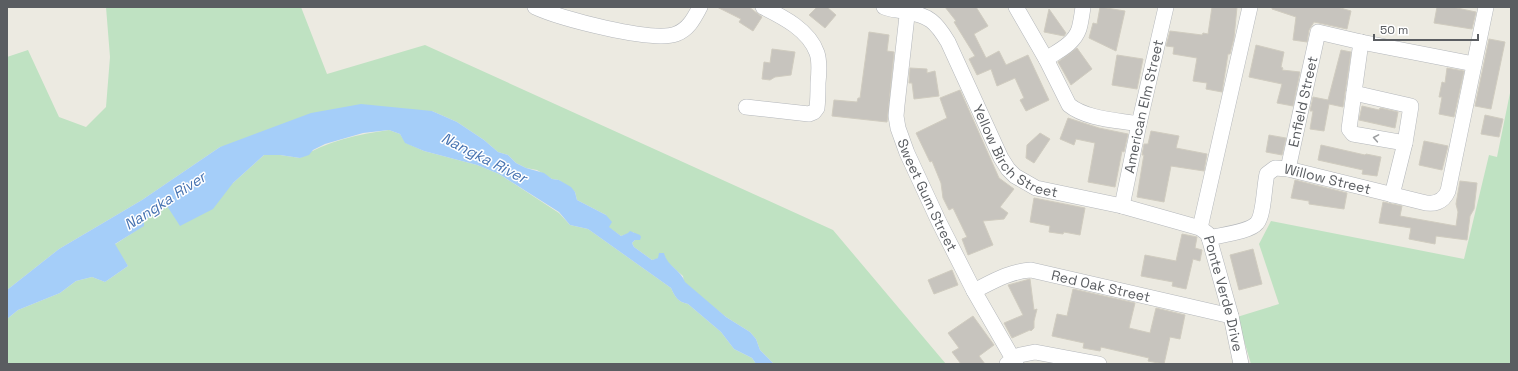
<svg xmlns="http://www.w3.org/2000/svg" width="1518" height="371" viewBox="0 0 1518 371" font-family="'Space Grotesk',sans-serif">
  <rect width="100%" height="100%" fill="#eceae1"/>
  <path fill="#bfe2c2" d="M106,7H301L327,74L425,45L833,230L946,364H774L760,350L756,339L750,332L726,317L696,293L684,282L683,276L667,262L665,257L652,260L634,247L632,243L635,240V234L633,232L621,236L608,227L606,215L577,200L575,192L559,180L552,179L537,170L526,168L516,163L508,155L498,152L484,140L457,122L432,111L220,147L142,200L59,249L7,290V57L28,50L59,117L86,127L106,107L110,57Z
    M1511,88V364H1251L1237,317L1279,304L1259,244L1271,221L1464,259L1489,155L1497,157Z
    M389,130L400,134L406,143L424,151L477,165L499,174L559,213L570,225L588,229L671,288C675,297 678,302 688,304L721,332L734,349L752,358L756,364H7V319L18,310L60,293L76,281L92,277L105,282L128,266L114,245L143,226L144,220L167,206L233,183L264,155H280L300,158C327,141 358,134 389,130Z"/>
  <path fill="#a5cef9" d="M361,104L432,111L457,122L484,140L498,152L508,155L516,163L526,168L544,173L552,179L559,180L571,187L575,192L577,200L606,215L612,222L609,227L621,236L628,233L630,231L640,235L641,237L640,240H635L632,243L634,247L652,260L658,258L659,253H664C667,266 681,270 685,282L726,317L750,332L756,339L760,350L774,364H756L752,358L734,349L721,332L688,304C678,302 675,297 671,288L588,229L570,225L559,212L499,174L477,165L424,151L405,143L400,134L389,130L363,133L325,144L313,150L309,155L300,158L280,155H264L233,183L213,209L180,226L167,206L144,220V226L115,244L128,266L105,282L92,277L76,281L60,293L18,310L7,319V290L59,249L142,200L220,147L311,113Z"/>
  <path fill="#c7c4be" stroke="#d0ccc0" d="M717,7H749L762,17L753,31L739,22L741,19Z
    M817,7H827L836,15L825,28L809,15Z
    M945,7H976L988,26L974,34L986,58L999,51L1006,65L1028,55L1049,100L1026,111L1020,100L1024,98L1015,78L997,86L991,69L977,75L969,59L975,56L954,22L956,21Z
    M1100,7L1125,11L1116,51L1089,38L1093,23L1097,24Z
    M1212,7H1237L1234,38L1230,54H1228L1222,92L1206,89L1207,83L1193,81L1197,58L1173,54L1174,47L1166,46L1170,31L1202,35L1203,33L1208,34Z
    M1272,7H1337L1351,11L1347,29L1314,22L1309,30L1307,42L1293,40L1296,17L1272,9Z
    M1437,7H1452L1476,12L1472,29L1434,23Z
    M1049,9L1066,33L1064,36L1044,32Z
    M869,32L889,35L887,51L894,52L887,122L832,116L834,100L857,102L858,98H860Z
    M1489,39L1505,42L1491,109L1475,106Z
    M1256,45L1284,52L1281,67L1283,68L1282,70L1300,72L1293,106L1277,103L1282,84L1249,77Z
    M1077,48L1092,69L1071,85L1058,62Z
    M772,49L795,52L791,75L775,77L770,80L762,79L764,62L770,63Z
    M1341,50L1351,52L1343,107L1329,104L1324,131L1310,129L1313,111H1310L1313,97L1328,100Z
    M1117,55L1143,59L1137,89L1112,85Z
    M910,68L927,69V73L935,71L939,96L914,99L912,83H909Z
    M1447,68L1464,71L1454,117L1439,114L1442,97H1439L1442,82L1445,83Z
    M960,90L999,178L1014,189L1000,207L1008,213L1004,219L983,221L993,245L968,255L962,239L967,237L953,208L949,210L943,198L941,183L932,161L930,162L916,133L947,118L940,98Z
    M1362,106L1379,110L1380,108L1398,112L1395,128L1359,120Z
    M1485,115L1503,119L1499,137L1481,134Z
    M1068,118L1099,128L1128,134L1124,152L1122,151L1115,187L1088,182L1095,143L1076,139L1074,145L1060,139Z
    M1151,131L1179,136L1176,148L1207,154L1204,171L1171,166L1164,202L1137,197L1143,160L1144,155H1142L1144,144H1148Z
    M1040,133L1050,139L1034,163L1026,158L1027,145Z
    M1269,135L1286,138L1282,155L1266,152Z
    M1424,141L1448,146L1442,170L1419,165Z
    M1321,145L1365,155L1366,154L1381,157L1377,176L1362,174L1363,170L1318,160Z
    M1295,180L1347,193L1344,209L1309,204V201L1291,198Z
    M1460,181L1477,183L1474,209L1470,216L1467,240L1436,236L1435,244L1409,239L1411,228L1379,223L1383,202L1402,206L1400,216L1456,226L1458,212L1456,204Z
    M1034,198L1085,208L1080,235L1064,232L1063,234L1049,232L1050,226L1030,222Z
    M1182,234L1197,237L1195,248L1202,250L1200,261L1193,259L1186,289L1172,286L1173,282L1141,276L1145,255L1176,261Z
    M1253,249L1262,284L1239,290L1230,255Z
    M952,270L958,285L934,294L928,280Z
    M1030,279L1034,310L1037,309L1034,321V328L1031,331L1030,330L1012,338L1004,323L1023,315L1008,285Z
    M1073,289L1135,303L1129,328L1150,333L1156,308L1185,315L1180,339L1170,337L1164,364L1148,361L1149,358L1101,347L1100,351L1083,348L1084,343L1052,336L1057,314L1067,316Z
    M973,316L994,345L979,356L985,364H961L952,352L959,348L948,333Z"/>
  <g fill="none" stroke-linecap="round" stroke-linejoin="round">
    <defs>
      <g id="minor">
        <path d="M535,7C559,18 652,43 676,34C689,29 694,18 700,7"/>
        <path id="s1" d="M884,7C891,10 899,10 906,12C929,15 936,22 948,42L1001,158L1008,169L1015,176L1036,188L1122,206L1200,228L1208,234L1231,316L1241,364"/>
        <path id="s2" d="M908,7L897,105L896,116L898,128L907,153L939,222L974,291L1016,364"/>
        <path d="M1016,7L1046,59L1069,105C1086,119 1117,120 1139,124"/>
        <path d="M1361,42L1349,129L1353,134L1405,143"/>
        <path d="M1046,59C1058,51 1074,44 1079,29C1081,22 1082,14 1083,7"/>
        <path d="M1354,93L1411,106L1405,143L1392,195"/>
        <path d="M746,107L809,114L814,112L817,108C818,100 818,92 818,83C819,73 820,62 817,53C809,30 783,17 763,7"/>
        <path id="s3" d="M1288,169L1318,32L1361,42L1474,64"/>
        <path id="s4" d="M1122,206L1139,124L1166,7"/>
        <path d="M1200,228L1250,7"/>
        <path id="s5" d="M1209,238C1220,235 1250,232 1257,223C1264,215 1264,186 1267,174L1275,168L1288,169L1422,202C1433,205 1443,203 1448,191L1486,7"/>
        <path id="s6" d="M974,291C992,282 1010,271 1031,270L1231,316"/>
        <path d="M1007,364L1020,355L1035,352L1099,364"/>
      </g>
    </defs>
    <use href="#minor" stroke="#b4b7bb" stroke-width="16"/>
    <use href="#minor" stroke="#fff" stroke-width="15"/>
  </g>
  <defs><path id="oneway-chevron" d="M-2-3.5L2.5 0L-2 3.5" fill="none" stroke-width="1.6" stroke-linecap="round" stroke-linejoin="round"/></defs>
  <use stroke="#9c9ea0" href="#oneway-chevron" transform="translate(1376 138) rotate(-170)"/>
  <g text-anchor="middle" stroke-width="3" stroke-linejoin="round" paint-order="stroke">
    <g font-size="14" fill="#5a5d61" stroke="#fff">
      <text dy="5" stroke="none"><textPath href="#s3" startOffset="69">Enfield Street</textPath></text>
      <text dy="5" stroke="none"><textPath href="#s4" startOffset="102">American Elm Street</textPath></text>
      <text dy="5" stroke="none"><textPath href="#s1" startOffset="210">Yellow Birch Street</textPath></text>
      <text dy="5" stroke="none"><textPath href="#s5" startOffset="165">Willow Street</textPath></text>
      <text dy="5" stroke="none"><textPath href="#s2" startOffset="195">Sweet Gum Street</textPath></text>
      <text dy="5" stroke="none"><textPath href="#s6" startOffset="133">Red Oak Street</textPath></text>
      <text dy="5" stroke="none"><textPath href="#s1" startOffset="492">Ponte Verde Drive</textPath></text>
    </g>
    <g font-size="15" font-style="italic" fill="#4773b1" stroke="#fff">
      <text transform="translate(484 158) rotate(27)" y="5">Nangka River</text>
      <text transform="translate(165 201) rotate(-33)" y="5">Nangka River</text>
    </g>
  </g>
  <rect width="1518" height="371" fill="none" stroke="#5a5d61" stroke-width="16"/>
  <path d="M1374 34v6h104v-6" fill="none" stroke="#5a5d61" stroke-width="2"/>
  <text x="1380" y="34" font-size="12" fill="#5a5d61" stroke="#ffffff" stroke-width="3" paint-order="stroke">50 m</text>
</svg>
